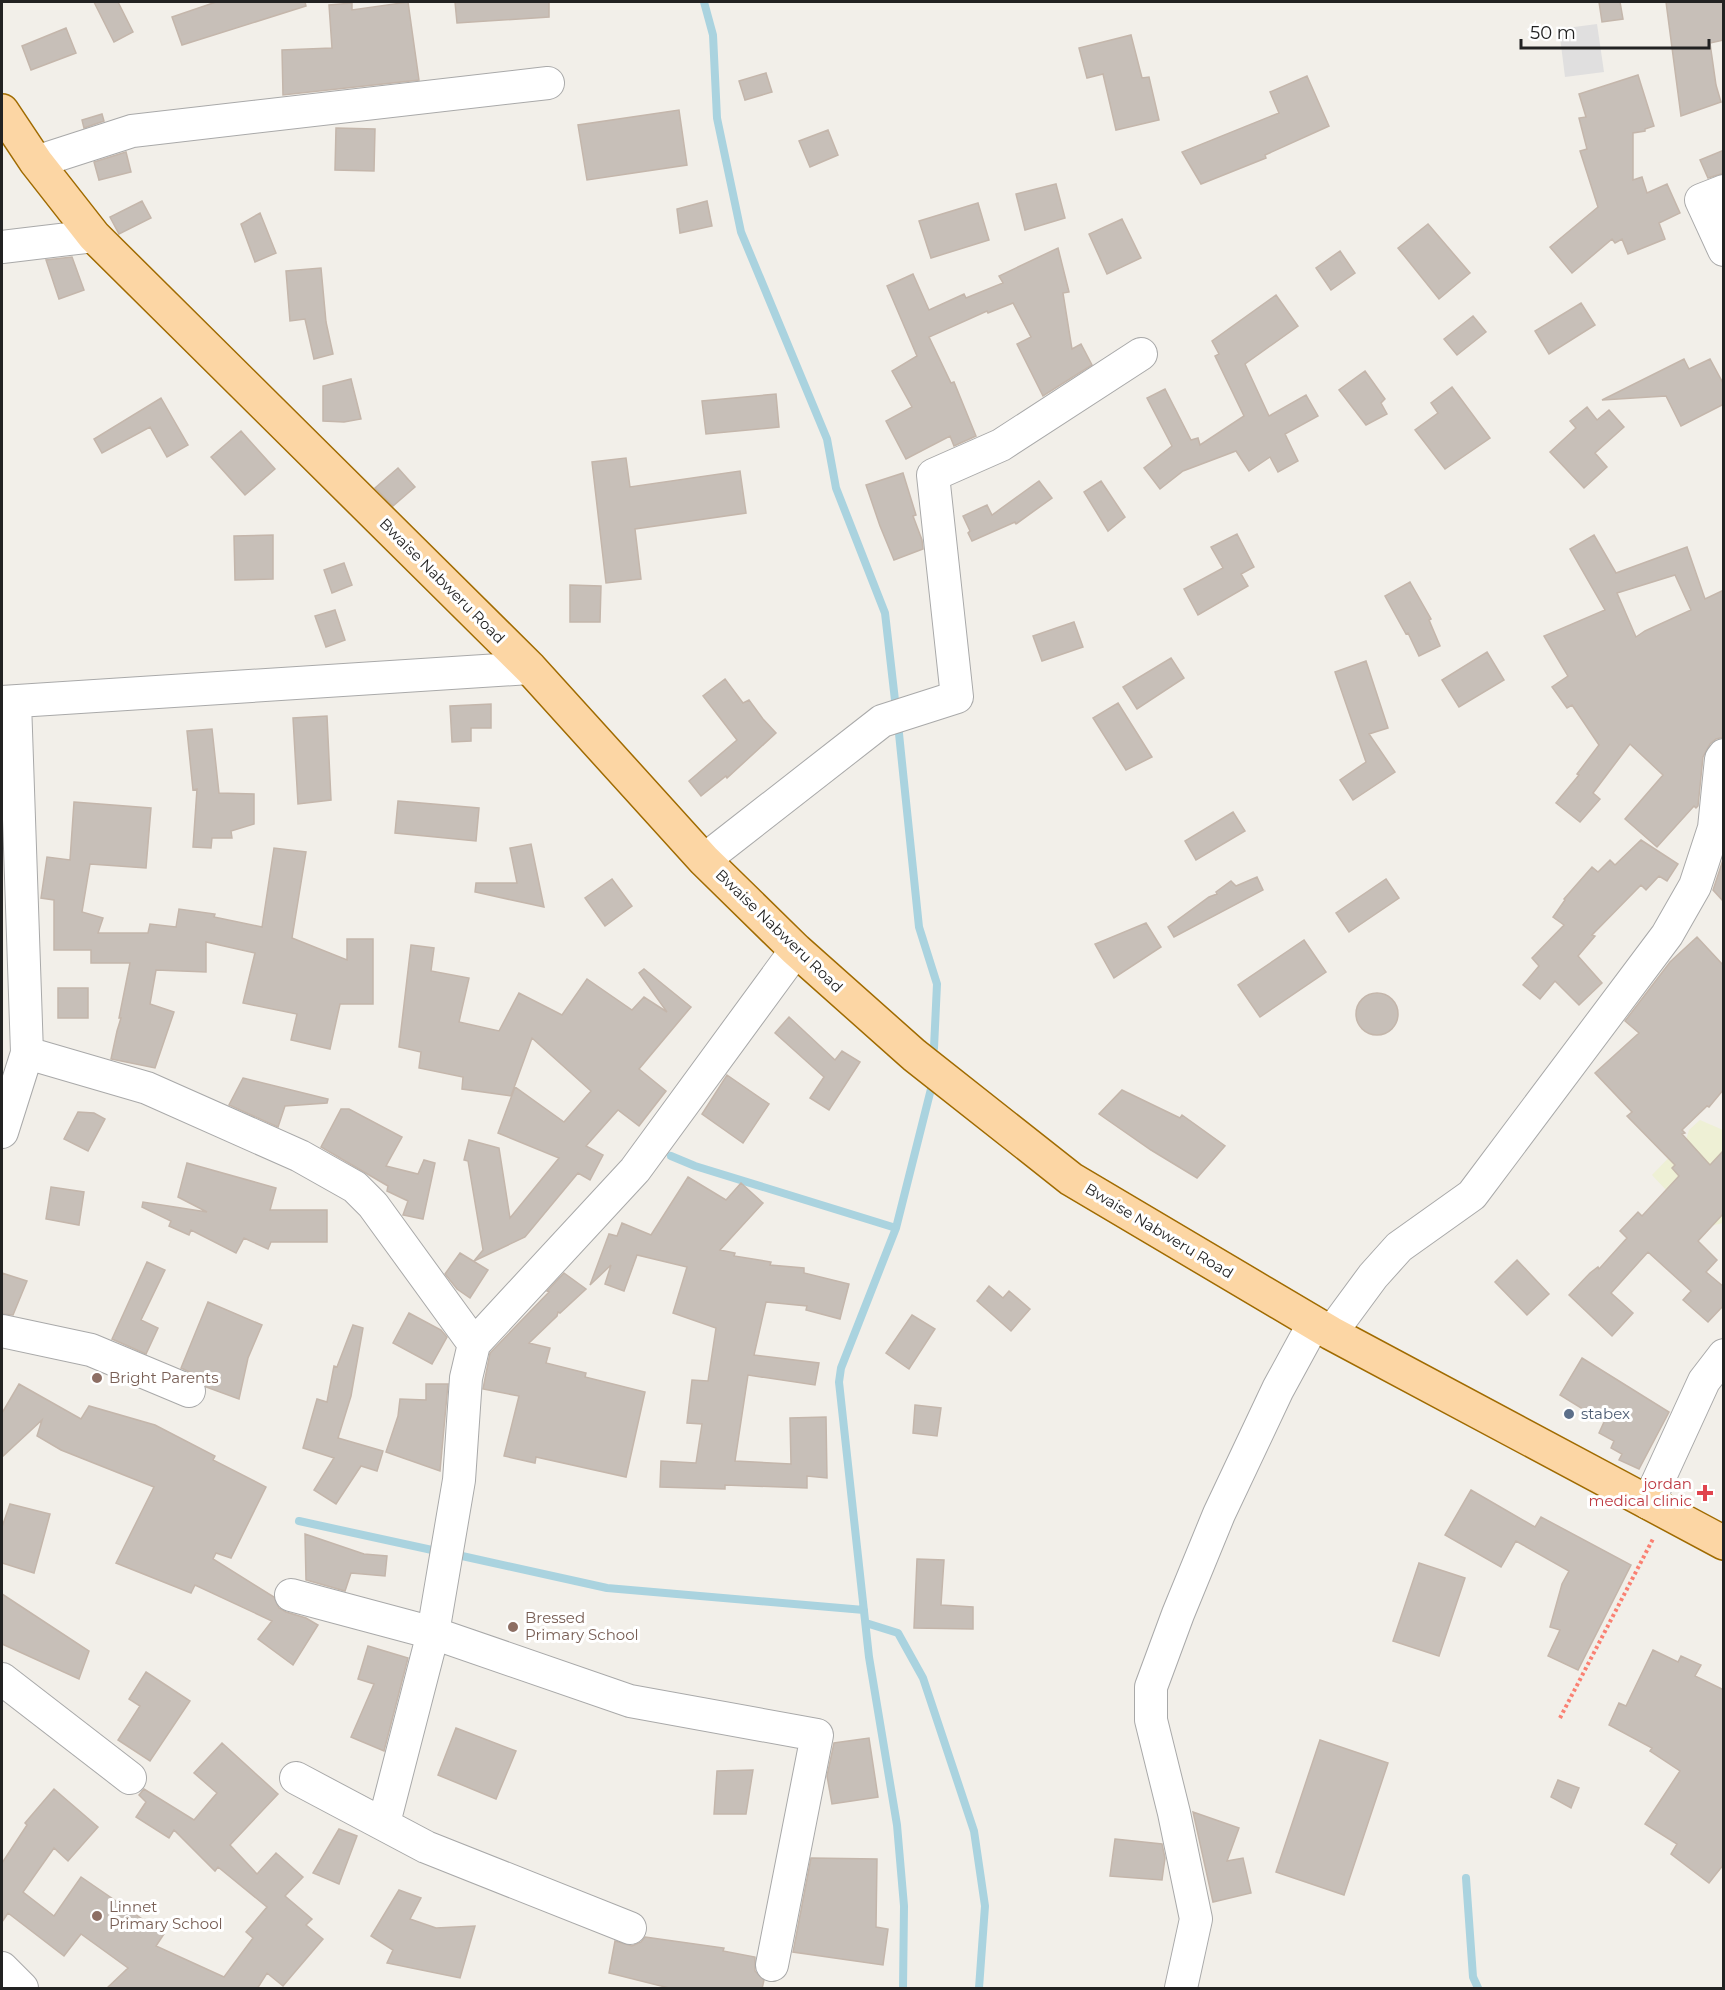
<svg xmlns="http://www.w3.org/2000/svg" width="1725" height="1990" viewBox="0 0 1725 1990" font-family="Montserrat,sans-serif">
  <rect width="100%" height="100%" fill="#f2efe9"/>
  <path fill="#e0dfdf" d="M1597,24L1604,72L1565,77L1559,29Z"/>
  <path fill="#eef0d5" d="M1700,1120L1723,1130V1223L1702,1228L1652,1175L1686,1140L1689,1130Z"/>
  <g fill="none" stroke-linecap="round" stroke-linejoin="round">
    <path stroke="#aad3df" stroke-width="8" d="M704,2L713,35L717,118L741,232L827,439L836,488L885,613L896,709
      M898,724L919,927L937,984L934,1048
      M671,1156L695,1166L896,1228
      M299,1521L432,1550
      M453,1554L607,1588L864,1610
      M866,1623L898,1633L923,1678L974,1831L985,1906L979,1988
      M1466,1878L1473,1977L1478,1988
      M903,1988L904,1906L897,1825L869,1657L839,1382L841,1368L896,1228L932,1085"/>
  </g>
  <path fill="#c7bfb8" stroke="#c4b6ab" stroke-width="1.5" fill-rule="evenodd" d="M94,2H118L133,32L114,42Z
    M216,2H305L306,6L182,45L172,17Z
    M408,2L419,80L283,95L282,50L332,48L329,5L352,3V10Z
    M455,2H549V17L457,23Z
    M1599,2H1620L1623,19L1602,22Z
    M1666,2H1724V40L1710,43L1716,85L1721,102L1681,116Z
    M66,28L76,53L31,70L22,46Z
    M1131,35L1142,78L1149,77L1159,120L1116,130L1103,74L1087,78L1079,48Z
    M766,73L772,92L745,100L739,81Z
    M1638,75L1654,126L1645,129V131L1633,133V180L1642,177L1647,193L1667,184L1680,213L1659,223L1665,239L1628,254L1622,239L1615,243L1612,239L1572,273L1550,247L1598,207L1580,151L1587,149L1579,118L1586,117L1579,94Z
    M1307,76L1329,126L1265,155L1266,158L1201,184L1182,152L1279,113L1270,92Z
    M679,110L687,165L587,180L578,125Z
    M102,114L104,121L84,128L82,120Z
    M336,128L375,129L374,171L335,170Z
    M828,130L838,155L810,167L799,141Z
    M1724,150V173L1708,178L1700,160Z
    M126,152L131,172L99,180L94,162Z
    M1056,184L1065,218L1025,230L1016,194Z
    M142,201L151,218L119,234L110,217Z
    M707,201L712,226L680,233L677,209Z
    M978,203L989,240L931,258L919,221Z
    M260,213L276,253L255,262L241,224Z
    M1122,219L1141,258L1107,274L1089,234Z
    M1428,224L1470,273L1439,299L1398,248Z
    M1058,248L1069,292L1063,293L1072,349L1081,344L1092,365L1043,396L1017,344L1031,337L1013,303L988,313L987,311L929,337L951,383L954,382L976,436L954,446L950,436L906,459L886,421L912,407L892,371L917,356L887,286L913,274L929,310L964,294L966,298L1003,283L999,276Z
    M1340,251L1355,273L1331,290L1316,268Z
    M72,257L84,290L59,299L46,260Z
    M321,268L326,322L333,354L314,359L305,319L290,321L286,271Z
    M1276,295L1298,326L1245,364L1269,416L1306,395L1318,416L1285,434L1298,461L1278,472L1270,457L1249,471L1236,451L1183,471L1160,489L1144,468L1172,446L1147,398L1165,389L1191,440L1198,438L1200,445L1244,416L1215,356L1219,354L1212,341Z
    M1581,303L1595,325L1549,354L1535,331Z
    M1473,316L1486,332L1457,355L1444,339Z
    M1684,359L1689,369L1710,359L1724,385V404L1681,426L1666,396L1602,400Z
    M1365,371L1385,399L1381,403L1387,414L1366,425L1339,390Z
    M351,379L361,419L344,422L323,421V386Z
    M1452,387L1490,438L1445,469L1415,430L1438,413L1431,403Z
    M776,394L779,427L706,434L702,401Z
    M161,398L188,445L167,457L150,427L102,453L94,439Z
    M1587,407L1597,420L1609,410L1624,427L1595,453L1607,467L1584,488L1550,452L1576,428L1570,421Z
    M241,431L275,469L245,495L211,457Z
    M626,458L630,487L740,471L746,513L635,529L641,579L606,583L592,462Z
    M398,468L415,487L393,506L375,488Z
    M903,473L916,515L913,516L922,540L923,549L894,560L880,526L866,485Z
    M1039,481L1052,498L1016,524L1015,522L972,541L968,533L970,531L963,516L987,505L992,515Z
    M1101,481L1125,517L1108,531L1084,492Z
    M1237,534L1254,567L1241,574L1248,586L1198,615L1184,589L1223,568L1211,547Z
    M273,535V579L235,580L234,536Z
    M1594,535L1616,573L1687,547L1705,599L1724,590V737L1716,739L1710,744L1703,757L1698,806L1696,808L1694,806L1657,847L1625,819L1663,775L1630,744L1593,793L1600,799L1580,822L1556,803L1579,775L1577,774L1599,745L1572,705L1567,708L1552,687L1568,676L1544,636L1605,610L1570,549ZM1675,575L1691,610L1645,631L1636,637L1617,593Z
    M344,563L352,585L332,593L324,570Z
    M1410,582L1431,619L1429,620L1440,646L1419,656L1408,633L1406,634L1385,596Z
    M570,585L601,586L600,622H570Z
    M335,610L345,640L326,647L315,616Z
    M1074,622L1083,647L1042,661L1033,636Z
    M1487,652L1504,680L1459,707L1442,680Z
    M1171,658L1184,678L1137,709L1123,687Z
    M1366,661L1388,728L1369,734L1395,772L1353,800L1340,780L1366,762L1335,672Z
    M725,679L743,703L749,700L763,719L776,733L727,778L726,776L701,796L689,781L737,740L703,696Z
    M1118,703L1152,757L1126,770L1093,718Z
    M491,704V728H471V741L452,742L450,706Z
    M327,716L331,800L298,804L293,718Z
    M212,729L219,793L254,794V824L231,831L232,838H212L211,848L193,847L197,789L193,790L187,731Z
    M398,801L479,808L476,841L395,833Z
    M74,802L151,808L146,868L90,864L82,912L103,918L98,933H148L150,924L176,927L179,909L215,914L214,917L262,927L274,848L306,852L292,938L347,960V939H373V1004H340L330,1049L291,1040L297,1014L243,1003L255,953L206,942V972L156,970L150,1004L174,1012L155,1068L111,1059L117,1031L121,1018H119L130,963H91V950H54V900L41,898L47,857L70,860Z
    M1233,812L1245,831L1196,860L1185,841Z
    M1641,840L1678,864L1667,881L1659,876L1646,890L1641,885L1592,935L1595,936L1578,956L1602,983L1579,1005L1555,981L1540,999L1523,985L1539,966L1532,958L1564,925L1553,917L1565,900L1564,899L1592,867L1598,872L1610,860L1615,865Z
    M531,844L544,907L475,892L476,883H517L510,848Z
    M1724,857V902L1713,890Z
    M1257,877L1263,890L1174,937L1168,927L1209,897L1217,894L1216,892L1231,881L1236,886Z
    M612,879L632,906L605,926L585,898Z
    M1386,879L1399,898L1349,932L1336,913Z
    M1146,923L1161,947L1114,978L1095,944Z
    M1697,937L1724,966V1089L1709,1107L1707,1106L1682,1130L1685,1133L1682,1134L1710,1165L1724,1150V1213L1698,1241L1717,1260L1706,1272L1724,1287V1305L1708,1322L1683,1300L1691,1291L1648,1252L1611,1293L1633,1313L1612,1336L1569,1295L1590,1273L1598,1267L1599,1269L1627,1238L1620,1231L1638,1212L1642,1216L1679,1176L1672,1168L1675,1165L1627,1116L1632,1112L1595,1073L1639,1033L1625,1021L1670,962Z
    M1304,940L1326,972L1260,1017L1238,985Z
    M411,945L434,948L431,971L469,978L459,1022L499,1031L519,993L562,1015L587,979L632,1010L644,997L667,1012L639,973L644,969L691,1007L639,1069L666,1091L639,1126L618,1110L586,1146L603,1155L590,1180L578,1173L525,1237L474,1261L483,1250L468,1161L464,1160L469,1140L499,1148L510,1218L559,1158L498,1133L515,1087L564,1122L591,1091L532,1038L511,1096L462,1089L463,1077L419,1068L421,1052L399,1047Z
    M58,988H88V1018H58Z
    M1356 1014a21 21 0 1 1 42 0a21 21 0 1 1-42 0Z
    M789,1017L835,1060L842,1051L860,1062L829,1110L810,1098L824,1077L775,1033Z
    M727,1075L769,1104L743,1143L702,1114Z
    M243,1078L328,1099L327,1103L285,1106L278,1127L229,1105Z
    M1122,1090L1180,1118L1182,1115L1225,1146L1197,1178L1151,1150L1099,1114Z
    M341,1109H349L402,1137L386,1166L418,1174L424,1160L435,1163L423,1219L403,1215L408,1201L387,1191L388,1186L321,1147Z
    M78,1112L94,1113L105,1119L88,1151L64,1139Z
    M187,1163L276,1188L270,1210H327V1242H271L268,1249L244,1238L236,1253L191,1230L189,1235L169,1226L171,1221L142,1207L143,1202L207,1212L178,1197Z
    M688,1177L726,1200L741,1183L763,1203L720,1250L735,1253L734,1256L771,1262L770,1265L804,1268V1273L849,1284L840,1319L806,1310L807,1306L766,1302L754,1355L819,1363L815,1385L748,1375L735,1461L791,1464L790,1418L826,1417L827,1478L807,1476V1488L725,1485V1489L660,1487L661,1461L696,1463L702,1424L687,1423L692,1380L708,1381L716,1328L673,1313L687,1267L637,1255L624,1291L605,1284L611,1265L590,1285L609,1234L617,1236L622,1223L651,1235Z
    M51,1187L84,1192L79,1225L46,1219Z
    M460,1253L488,1270L470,1298L457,1289L445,1274Z
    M1517,1260L1549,1294L1527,1315L1495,1282Z
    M147,1262L165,1270L141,1320L158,1328L146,1354L112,1339Z
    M2,1273L27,1281L13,1315L2,1314Z
    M564,1273L586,1289L560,1313L558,1312L557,1316L529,1343L550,1348L546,1363L586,1373L585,1377L645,1392L626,1477L536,1457L535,1463L504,1456L519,1396L483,1389L490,1353L549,1292L547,1291Z
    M989,1286L1003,1298L1009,1291L1030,1309L1011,1331L977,1301Z
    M208,1302L262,1325L248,1358L239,1399L206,1387L203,1380L196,1375L181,1368Z
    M409,1313L441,1330L447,1337L432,1364L393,1343Z
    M912,1315L935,1329L909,1369L886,1353Z
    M353,1325L363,1328L351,1396L338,1438L383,1451L377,1471L361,1466L336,1504L314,1490L334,1458L303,1448L317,1399L327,1402L334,1366L337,1367Z
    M1582,1358L1669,1412L1639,1469L1619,1460L1622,1454L1611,1448L1614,1441L1599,1433L1604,1422L1560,1395Z
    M19,1384L81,1419L89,1406L155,1425L215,1456L213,1460L266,1487L231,1558L216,1553L213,1559L274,1597L279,1608L286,1612L306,1618L318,1625L293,1665L258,1639L272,1621L195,1585L191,1593L116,1563L154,1487L61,1450L37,1436L42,1420L2,1457V1413Z
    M426,1384H448L440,1471L386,1452L398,1416L400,1399L426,1400Z
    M915,1405L941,1408L937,1436L913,1433Z
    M1471,1490L1535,1527L1541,1517L1631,1565L1578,1670L1548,1656L1560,1630L1550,1627L1562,1584L1569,1571L1516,1541L1501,1567L1445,1535Z
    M10,1504L50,1514L34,1573L2,1563V1527Z
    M305,1534L364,1554L387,1556L385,1576L351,1573L345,1591L306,1580Z
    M917,1559L944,1560L941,1605L973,1607V1629L914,1628Z
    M1419,1563L1465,1578L1439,1656L1393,1641Z
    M2,1594L89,1651L79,1679L2,1644Z
    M368,1646L408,1658L384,1751L351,1737L374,1684L358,1679Z
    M1653,1650L1678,1662L1681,1656L1701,1665L1695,1676L1724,1690V1864L1709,1883L1671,1854L1677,1844L1645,1824L1680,1771L1650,1751L1652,1748L1609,1725L1619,1703L1626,1706Z
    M146,1672L190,1701L150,1761L118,1740L140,1706L129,1699Z
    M456,1728L516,1751L496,1799L438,1775Z
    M869,1738L878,1797L832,1804L827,1776L834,1743Z
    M1320,1740L1388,1763L1344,1895L1276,1872Z
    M222,1743L278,1794L230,1845L257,1874L276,1853L303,1877L285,1896L312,1919L306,1925L323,1939L283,1986L267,1973L257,1989H106L128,1968L81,1934L64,1956L8,1913L2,1922V1863L27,1825L25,1823L54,1789L98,1827L68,1861L54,1848L23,1892L54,1916L81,1877L164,1934L156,1946L224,1977L253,1938L246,1932L267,1907L218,1867L215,1871L174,1830L169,1838L136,1817L146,1802L139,1795L144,1789L194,1820L217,1793L194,1773Z
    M753,1770L746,1814H714L717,1771Z
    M1558,1780L1579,1788L1571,1808L1551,1797Z
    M1193,1812L1239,1828L1227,1861L1243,1858L1251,1893L1213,1902Z
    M339,1829L357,1836L339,1884L313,1873Z
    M1115,1839L1162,1844L1165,1858L1162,1880L1110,1876Z
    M811,1858L877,1859L876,1927L888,1929L883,1965L793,1952Z
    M399,1890L421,1898L410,1919L436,1928L475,1926L460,1978L387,1963L393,1950L371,1936Z
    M645,1937L724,1948L723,1951L755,1957V1971L764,1980L762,1989H673L609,1973L615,1941L632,1946L641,1942Z"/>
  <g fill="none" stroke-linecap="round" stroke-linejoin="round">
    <defs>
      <path id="minor" d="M36,162L132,131L548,83
        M1724,191L1701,200L1724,250
        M2,247L94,236
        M2,702L530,668
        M15,702L27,1053
        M704,860L882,721L957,697L933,475L1001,445L1141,354
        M2,1132L27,1053L147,1088L300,1156L355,1187L373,1205L474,1344L635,1170L796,950
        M2,1331L91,1350L189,1391
        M1331,1333L1373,1276L1399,1247L1472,1195L1667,935L1695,886L1714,828L1721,759L1724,755
        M1648,1503L1704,1381L1724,1355
        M291,1595L433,1633L630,1701L817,1735L772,1965
        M2,1679L130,1778
        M296,1778L426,1847L630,1928
        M384,1823L433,1633L459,1480L466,1378L474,1344
        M2,1968L22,1988
        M1181,1988L1196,1919L1174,1813L1151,1720V1687L1178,1614L1219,1514L1278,1389L1314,1323"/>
      <path id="major" d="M2,111L36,162L94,236L530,668L704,860L796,950L914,1055L1071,1179L1331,1333L1724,1543"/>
    </defs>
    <use href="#minor" stroke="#a9a9a9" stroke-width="34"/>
    <use href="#major" stroke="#a06b00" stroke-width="36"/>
    <path stroke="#fa8072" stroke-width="4" stroke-dasharray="3 3" stroke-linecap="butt" d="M1560,1718L1654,1537"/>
    <use href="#minor" stroke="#fff" stroke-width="32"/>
    <use href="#major" stroke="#fcd6a4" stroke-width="33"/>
  </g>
  <g fill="#8d6e63" stroke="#fff" stroke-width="2">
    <circle cx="97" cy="1378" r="6"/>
    <circle cx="513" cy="1627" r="6"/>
    <circle cx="97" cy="1916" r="6"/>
  </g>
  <circle fill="#5c6f8a" stroke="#fff" stroke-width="2" cx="1569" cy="1414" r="6"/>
  <path fill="#e0444e" stroke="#fff" stroke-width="2" d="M1702 1484h6v6h6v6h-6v6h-6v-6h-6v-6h6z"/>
  <g text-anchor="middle" stroke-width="6" stroke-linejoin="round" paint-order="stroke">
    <g font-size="15" fill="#222" stroke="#fff">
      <text transform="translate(442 581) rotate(45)" y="5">Bwaise Nabweru Road</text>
      <text transform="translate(779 931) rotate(44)" y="5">Bwaise Nabweru Road</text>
      <text transform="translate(1159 1231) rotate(31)" y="5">Bwaise Nabweru Road</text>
    </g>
    <g font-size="15" fill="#785e54" stroke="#fff" text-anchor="start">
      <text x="109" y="1383">Bright Parents</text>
      <text x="525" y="1623">Bressed<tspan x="525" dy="17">Primary School</tspan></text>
      <text x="109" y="1912">Linnet<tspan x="109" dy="17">Primary School</tspan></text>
    </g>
    <g font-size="15" fill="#4e5e75" stroke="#fff" text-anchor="start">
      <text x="1581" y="1419">stabex</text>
    </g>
    <g font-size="15" fill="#be3a42" stroke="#fff" text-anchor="end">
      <text x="1692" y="1489">jordan<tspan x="1692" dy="17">medical clinic</tspan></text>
    </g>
  </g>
  <rect width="1725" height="1990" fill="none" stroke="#222222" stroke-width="6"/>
  <path d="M1521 39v9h188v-9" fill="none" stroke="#222222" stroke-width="3"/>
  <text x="1530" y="39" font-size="18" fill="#222222" stroke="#ffffff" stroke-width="4.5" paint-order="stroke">50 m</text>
</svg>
